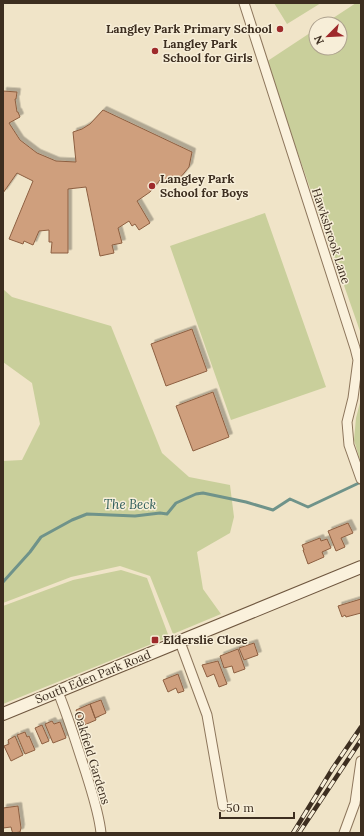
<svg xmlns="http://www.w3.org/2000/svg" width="364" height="836" viewBox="0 0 364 836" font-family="Lora,serif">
  <defs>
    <filter id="shadow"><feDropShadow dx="3.5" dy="-3.5" stdDeviation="0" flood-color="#0004"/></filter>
  </defs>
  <rect width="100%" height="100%" fill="#f0e4c8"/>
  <path fill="#c9cf9b" d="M274,3H321L287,24Z
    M356,3H361V334L266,62L316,29V48H340V24H324Z
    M265,213L326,387L231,420L170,246Z
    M3,289L12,297L111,326L162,453L189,477L230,485L234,517L230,533L197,552L203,589L221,614L173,634L150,576L120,566L71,577L3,603V461L22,460L40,424L32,383L3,362Z
    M361,399V464L354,440L356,418Z
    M121,570L147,578L169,637L3,704V606L73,580Z"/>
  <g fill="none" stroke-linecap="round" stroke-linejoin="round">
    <path stroke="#6f938a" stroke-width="3" d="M3,582L30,552L41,537L72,520L87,514L135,516L160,513L167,514L176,503L196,494L203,493L246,502L273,510L290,499L308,507L361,482"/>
  </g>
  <path fill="#cf9f7d" stroke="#8d5f41" filter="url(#shadow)" d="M3,91L17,92L16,99H15L17,112H18L20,117L9,123L20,140L37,153L56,161L76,162L73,132L82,129L90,124L103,110L192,152L189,167L180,178L170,183L161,179L150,192L137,201L150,223L139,230L135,224L132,226L129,221L118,228L122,243L112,245L114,253L100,256L86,187L68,189V253H51L52,242H49V230L39,231L33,245L24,241L23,244L9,239L33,181L17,173L3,193Z
    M192,329L207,371L166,386L151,344Z
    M213,392L229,437L193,451L176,406Z
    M348,523L353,533L341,538L345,547L336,551L328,531Z
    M320,538L321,541L327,539L331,548L322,552L324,557L308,564L303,550H304L302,545Z
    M361,599V613L346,617L345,615L342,617L338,606Z
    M254,643L258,655L244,660L239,648Z
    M238,649L245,669L234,673L232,666L224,668L220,656Z
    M218,661L227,684L219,687L214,674L207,677L202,665Z
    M178,674L184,691L178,693L176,688L168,692L163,680Z
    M101,700L106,713L95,718L90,704Z
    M90,704L96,720L82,726L76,710Z
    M52,721L54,724L60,722L66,738L53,743L45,724Z
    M42,725L49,741L42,744L35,728Z
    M25,732L27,737L29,736L35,750L25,754L17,735Z
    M15,736L23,755L11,761L4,746L9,744L8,740Z
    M18,806L21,828L20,832L13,833L12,831L11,827L3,828V808Z"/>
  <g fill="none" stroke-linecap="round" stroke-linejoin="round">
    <defs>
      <path id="minor" d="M244,3L355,348L358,360L353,398L347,422L349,445L361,479
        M180,642L207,715L223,806
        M58,692C69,719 77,746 86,773C92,793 99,813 101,833
        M344,833L355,803L361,761"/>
      <path id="secondary" d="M3,714L361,567"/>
    </defs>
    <use href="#minor" stroke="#8d765c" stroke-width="11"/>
    <use href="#secondary" stroke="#6f573f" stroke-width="14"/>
    <use href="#minor" stroke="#faf1dc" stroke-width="9"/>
    <use href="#secondary" stroke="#faf1dc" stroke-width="12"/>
    <defs>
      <path id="rail" d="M293,833L333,768L361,727
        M299,833L361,740"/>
    </defs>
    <use href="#rail" stroke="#3d2e20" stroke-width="4.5"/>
    <use href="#rail" stroke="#f7eed8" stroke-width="3" stroke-dasharray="9" stroke-linecap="butt"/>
  </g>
  <g fill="#9e2a2b" stroke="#f7eed8" stroke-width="1.5">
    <circle cx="280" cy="29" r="4"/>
    <circle cx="155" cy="51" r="4"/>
    <circle cx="152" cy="186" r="4"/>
    <rect x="151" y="636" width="8" height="8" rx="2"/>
  </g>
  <g text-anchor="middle" stroke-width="3" stroke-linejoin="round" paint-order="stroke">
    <g font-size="12" font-weight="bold" fill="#3d2e20" stroke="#f7eed8" text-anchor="start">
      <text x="272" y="33" text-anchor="end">Langley Park Primary School</text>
      <text x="163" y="48">Langley Park<tspan x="163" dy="14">School for Girls</tspan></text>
      <text x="160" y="183">Langley Park<tspan x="160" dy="14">School for Boys</tspan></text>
      <text x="163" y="644">Elderslie Close</text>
    </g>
    <g font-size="12" fill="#3d2e20" stroke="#f7eed8">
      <text transform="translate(331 236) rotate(72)" y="4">Hawksbrook Lane</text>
      <text transform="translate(93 677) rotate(-22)" y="4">South Eden Park Road</text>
      <text transform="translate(92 758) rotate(73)" y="4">Oakfield Gardens</text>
    </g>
    <g font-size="13" font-style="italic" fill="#2f5d5a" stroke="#f7eed8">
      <text x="130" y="509">The Beck</text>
    </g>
  </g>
  <rect width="364" height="836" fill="none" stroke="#3d2e20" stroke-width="8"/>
  <g transform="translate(328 36) rotate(246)"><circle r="19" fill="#f7eed8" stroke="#ada18e"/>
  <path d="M0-3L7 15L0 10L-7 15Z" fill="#9e2a2b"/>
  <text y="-6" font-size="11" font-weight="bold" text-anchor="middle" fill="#3d2e20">N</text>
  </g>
  <path d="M220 812v6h74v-6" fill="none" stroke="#3d2e20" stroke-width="2"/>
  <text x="226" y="812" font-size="12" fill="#3d2e20" stroke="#f7eed8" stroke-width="3" paint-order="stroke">50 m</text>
</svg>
